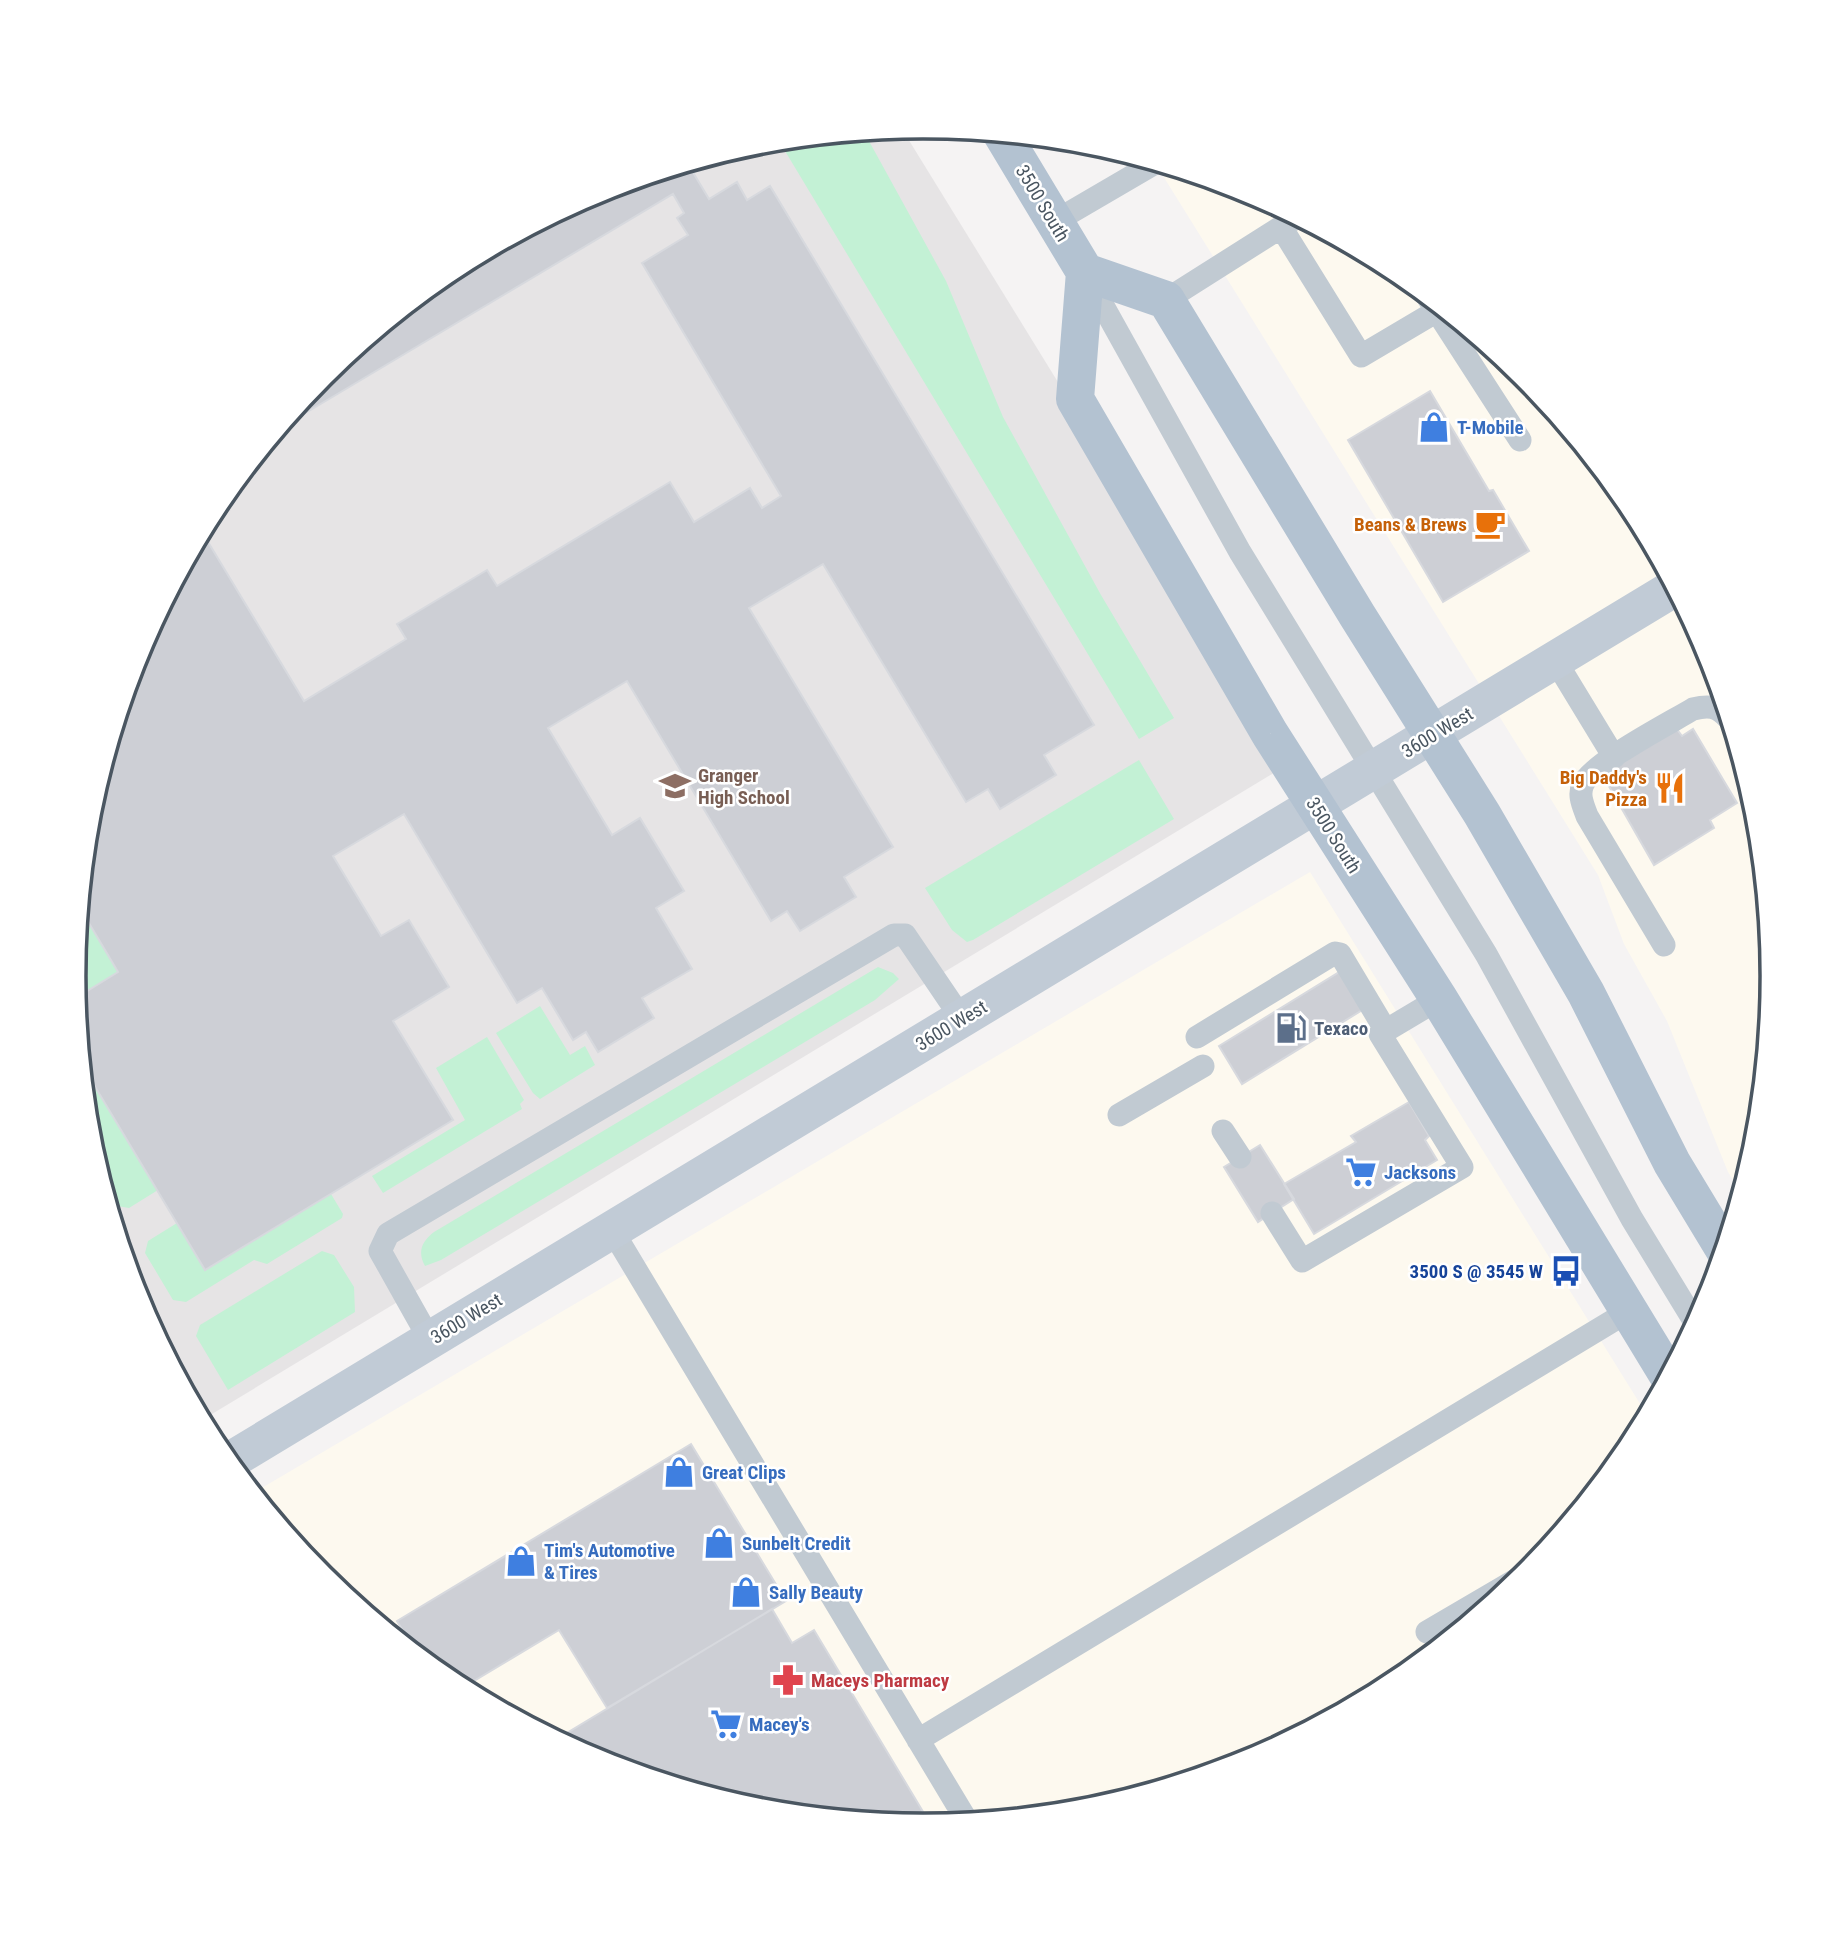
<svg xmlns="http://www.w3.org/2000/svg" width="1846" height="1952" viewBox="0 0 1846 1952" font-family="'Roboto Condensed',sans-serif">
  <rect width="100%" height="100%" fill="#f5f3f3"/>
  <path fill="#fdf9ef" d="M1155,163L1248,191L1395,270L1524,376L1630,504L1708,651L1756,811L1772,976L1756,1142L1741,1193L1728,1172L1667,1021L1624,944L1598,875Z
    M1310,872L1647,1415L1629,1448L1523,1577L1395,1683L1248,1761L1088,1809L923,1825L757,1809L598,1761L451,1682L322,1576L253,1493Z"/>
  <path fill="#e6e4e5" d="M902,129L1292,762L202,1420L138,1301L90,1141L74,976L90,810L138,651L217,504L323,375L451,269L598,191L758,143Z"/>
  <path fill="#c3f1d5" d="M864,132L946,281L1003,417L1101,595L1174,718L1139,739L779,141Z
    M1139,760L1174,819L973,940L967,942L952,930L925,888Z
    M80,908L118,972L83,993L74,976Z
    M878,967L893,973L899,979L875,1000L441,1260L425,1266C417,1252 422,1241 434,1232Z
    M540,1006L570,1055L585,1046L595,1065L540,1099L533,1093L496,1033Z
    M487,1037L524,1100L520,1104L522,1109L383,1193L372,1176L465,1120L436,1068Z
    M82,1065L158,1190L129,1208L117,1206C87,1157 88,1119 82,1065Z
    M331,1194L343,1214L342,1218L267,1264L254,1260L186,1302L173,1300L145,1253L148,1241L177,1223L206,1269Z
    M322,1251L334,1255L354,1287L355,1312L228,1390L196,1336L200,1325Z"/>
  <path fill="#cdcfd5" stroke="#d7d9de" stroke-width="2" d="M688,164L709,199L737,182L747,200L770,186L1094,725L1044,755L1056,775L1000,809L988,789L966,802L823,564L749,608L893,847L844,877L856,897L800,931L787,911L771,921L627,681L548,728L612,835L640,818L684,891L656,908L692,969L642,998L654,1018L598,1052L586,1032L573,1040L542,988L517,1003L404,814L333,856L381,936L409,920L449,987L393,1021L453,1120L205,1270L82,1065L76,998L118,972L80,908L90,810L138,651L202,532L304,701L406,639L397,624L487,570L497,586L670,482L694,522L750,488L762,508L781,496L642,263L688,235L677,218L684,213L673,194L277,430L323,375L451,269L598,191Z
    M1430,391L1489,491L1493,490L1529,551L1443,602L1348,440Z
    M222,498L229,510L206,523L217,504Z
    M1676,728L1682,736L1693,729L1737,803L1710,820L1714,828L1654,865L1602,774Z
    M1341,971L1364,1009L1242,1084L1219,1046Z
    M1409,1102L1429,1136L1425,1140L1437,1160L1314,1234L1284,1184L1356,1142L1351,1136Z
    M1260,1145L1294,1199L1258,1222L1224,1167Z
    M691,1444L786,1601L607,1708L559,1630L462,1688L451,1682L418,1655L397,1621Z
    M772,1609L792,1643L814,1630L931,1825L757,1809L598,1761L557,1739Z"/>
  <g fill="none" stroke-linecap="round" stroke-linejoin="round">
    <path stroke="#c1cad2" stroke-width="23" d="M1054,222L1155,163
      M1281,227L1361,356L1437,311
      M1087,277L1240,552L1486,954L1632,1219L1696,1324
      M1427,296L1520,440
      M1166,300L1297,217
      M1555,660L1614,757
      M1664,945L1587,816C1583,805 1578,795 1583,784C1594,762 1670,723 1693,709C1709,705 1717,706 1728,718
      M1197,1037L1335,953L1340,954L1386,1031
      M1119,1115L1203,1066
      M1223,1131L1240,1157
      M1272,1213L1302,1261L1462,1167L1380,1034L1439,999
      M612,1230L967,1821
      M430,1340L380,1251L388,1234L894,935H905L962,1019
      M1427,1632L1526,1574
      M918,1740L1629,1311"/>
    <path stroke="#c1cbd6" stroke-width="38" d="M228,1462L1674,588"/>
    <path stroke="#b3c2d1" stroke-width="38" d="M1002,134L1085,272L1075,399L1270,734L1439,999L1668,1375
      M1085,272L1166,300L1357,615L1482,814L1586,993L1672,1163L1724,1249"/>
  </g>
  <defs>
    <symbol id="shop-bare" viewBox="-9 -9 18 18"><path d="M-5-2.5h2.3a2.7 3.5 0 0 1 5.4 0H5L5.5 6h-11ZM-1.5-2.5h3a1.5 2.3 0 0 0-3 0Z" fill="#3f7fe0" stroke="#fff" stroke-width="2.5" paint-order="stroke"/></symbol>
    <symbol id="cafe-bare" viewBox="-9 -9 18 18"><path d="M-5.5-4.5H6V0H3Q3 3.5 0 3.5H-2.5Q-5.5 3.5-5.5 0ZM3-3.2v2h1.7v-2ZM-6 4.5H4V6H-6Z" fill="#e8710a" stroke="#fff" stroke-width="2.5" paint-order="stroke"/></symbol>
    <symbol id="school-bare" viewBox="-9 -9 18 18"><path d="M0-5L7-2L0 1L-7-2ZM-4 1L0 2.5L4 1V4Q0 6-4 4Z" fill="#8d6e63" stroke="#fff" stroke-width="2.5" paint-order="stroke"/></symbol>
    <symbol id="restaurant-bare" viewBox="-9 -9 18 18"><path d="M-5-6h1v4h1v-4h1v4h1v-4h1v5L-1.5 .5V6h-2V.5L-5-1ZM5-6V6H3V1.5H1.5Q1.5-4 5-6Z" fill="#e8710a" stroke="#fff" stroke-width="2.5" paint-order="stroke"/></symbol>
    <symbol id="fuel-bare" viewBox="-9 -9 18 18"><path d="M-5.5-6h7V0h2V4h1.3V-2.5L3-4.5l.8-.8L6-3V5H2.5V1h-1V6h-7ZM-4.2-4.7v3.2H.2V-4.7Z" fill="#5c6f8a" stroke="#fff" stroke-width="2.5" paint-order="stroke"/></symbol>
    <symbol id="supermarket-bare" viewBox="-9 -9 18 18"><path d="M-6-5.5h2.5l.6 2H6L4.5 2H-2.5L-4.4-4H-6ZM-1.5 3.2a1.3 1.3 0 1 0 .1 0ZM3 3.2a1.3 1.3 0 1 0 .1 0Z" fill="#3f7fe0" stroke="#fff" stroke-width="2.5" paint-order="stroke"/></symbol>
    <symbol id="bus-bare" viewBox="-9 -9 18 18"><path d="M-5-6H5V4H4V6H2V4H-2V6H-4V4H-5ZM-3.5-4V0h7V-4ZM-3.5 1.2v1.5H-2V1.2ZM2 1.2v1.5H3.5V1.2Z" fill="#1a4fb4" stroke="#fff" stroke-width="2.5" paint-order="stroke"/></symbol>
    <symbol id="pharmacy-bare" viewBox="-9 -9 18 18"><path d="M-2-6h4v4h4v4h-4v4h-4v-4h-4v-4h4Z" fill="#e0444e" stroke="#fff" stroke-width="2.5" paint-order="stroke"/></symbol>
  </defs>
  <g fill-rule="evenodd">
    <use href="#shop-bare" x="1412" y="405" width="44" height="44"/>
    <use href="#cafe-bare" x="1468" y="502" width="44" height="44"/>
    <use href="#school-bare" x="653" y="764" width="44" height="44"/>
    <use href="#restaurant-bare" x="1648" y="766" width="44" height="44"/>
    <use href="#fuel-bare" x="1269" y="1006" width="44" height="44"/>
    <use href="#supermarket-bare" x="1339" y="1150" width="44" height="44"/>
    <use href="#bus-bare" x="1544" y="1249" width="44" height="44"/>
    <use href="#shop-bare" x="657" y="1450" width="44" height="44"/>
    <use href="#shop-bare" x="697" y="1521" width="44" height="44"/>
    <use href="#shop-bare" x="499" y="1539" width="44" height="44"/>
    <use href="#shop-bare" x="724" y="1570" width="44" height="44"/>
    <use href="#pharmacy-bare" x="766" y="1658" width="44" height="44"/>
    <use href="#supermarket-bare" x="704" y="1702" width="44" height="44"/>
  </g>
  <g text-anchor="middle" stroke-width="5" stroke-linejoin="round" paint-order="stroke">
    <g font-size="19" fill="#4a5661" stroke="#fff">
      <text transform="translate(1043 203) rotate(59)" y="7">3500 South</text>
      <text transform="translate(1437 732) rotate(-31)" y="7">3600 West</text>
      <text transform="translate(1334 835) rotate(58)" y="7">3500 South</text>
      <text transform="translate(951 1025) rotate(-31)" y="7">3600 West</text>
      <text transform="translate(466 1318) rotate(-31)" y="7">3600 West</text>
    </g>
    <g font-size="19" font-weight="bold" fill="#366cbe" stroke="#fff" text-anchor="start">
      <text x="1457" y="434">T-Mobile</text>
      <text x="1384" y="1179">Jacksons</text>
      <text x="702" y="1479">Great Clips</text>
      <text x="742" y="1550">Sunbelt Credit</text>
      <text x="544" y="1557">Tim's Automotive<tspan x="544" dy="22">&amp; Tires</tspan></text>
      <text x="769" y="1599">Sally Beauty</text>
      <text x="749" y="1731">Macey's</text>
    </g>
    <g font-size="19" font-weight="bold" fill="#c56008" stroke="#fff" text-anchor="end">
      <text x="1467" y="531">Beans &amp; Brews</text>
      <text x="1647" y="784">Big Daddy's<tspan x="1647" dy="22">Pizza</tspan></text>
    </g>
    <g font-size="19" font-weight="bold" fill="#785e54" stroke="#fff" text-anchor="start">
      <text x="698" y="782">Granger<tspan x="698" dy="22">High School</tspan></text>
    </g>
    <g font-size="19" font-weight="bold" fill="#4e5e75" stroke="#fff" text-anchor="start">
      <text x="1314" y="1035">Texaco</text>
    </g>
    <g font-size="19" font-weight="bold" fill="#164399" stroke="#fff" text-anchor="end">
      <text x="1543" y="1278">3500 S @ 3545 W</text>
    </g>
    <g font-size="19" font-weight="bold" fill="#be3a42" stroke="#fff" text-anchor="start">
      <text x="811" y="1687">Maceys Pharmacy</text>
    </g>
  </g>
  <path d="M0 0H1846V1952H0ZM86 976a837 837 0 1 1 1674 0a837 837 0 1 1-1674 0Z" fill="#fff" fill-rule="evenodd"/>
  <path fill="none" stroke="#4a5661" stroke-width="3.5" d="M86 976a837 837 0 1 1 1674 0a837 837 0 1 1-1674 0Z"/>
</svg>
